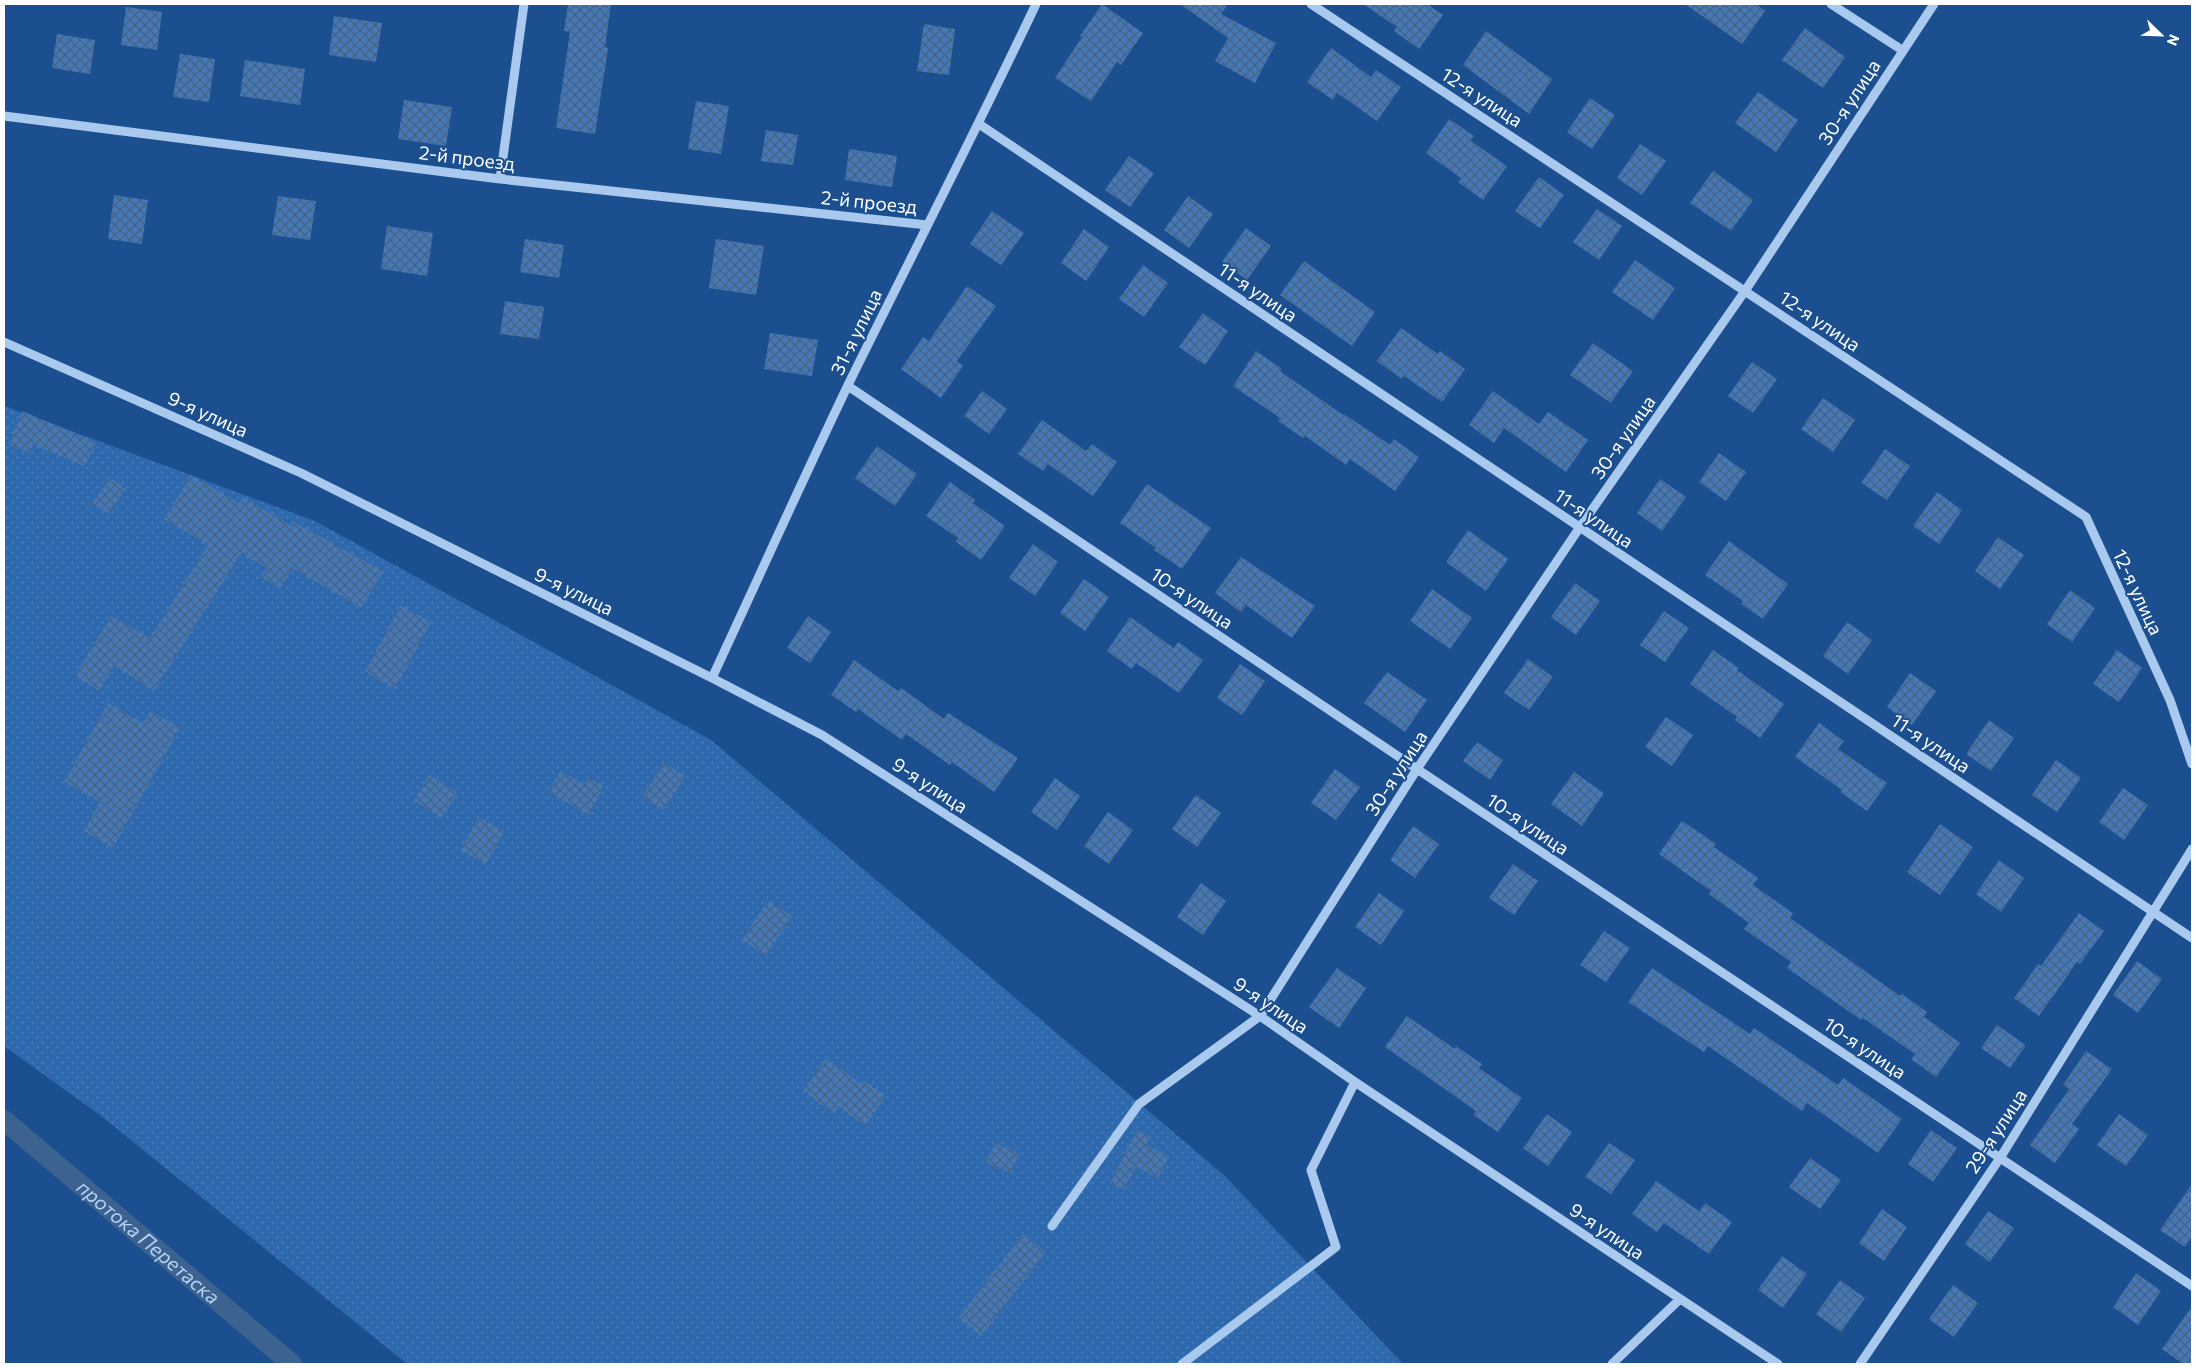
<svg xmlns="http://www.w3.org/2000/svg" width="2196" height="1368" viewBox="0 0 2196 1368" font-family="Commissioner,sans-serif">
  <defs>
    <pattern id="grass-dots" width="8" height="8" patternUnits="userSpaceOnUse" patternTransform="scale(1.25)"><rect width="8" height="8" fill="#2e69ad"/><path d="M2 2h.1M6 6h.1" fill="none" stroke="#4d80b9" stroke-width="1.8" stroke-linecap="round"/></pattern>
    <pattern id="building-cross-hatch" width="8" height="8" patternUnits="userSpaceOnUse" patternTransform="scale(1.25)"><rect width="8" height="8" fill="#4478b7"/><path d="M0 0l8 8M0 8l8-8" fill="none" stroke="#486282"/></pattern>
  </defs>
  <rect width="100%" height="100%" fill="#1b4f8f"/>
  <path fill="url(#grass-dots)" d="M4,406L315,521L711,740L1224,1175L1403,1364H407L100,1115L4,1046Z"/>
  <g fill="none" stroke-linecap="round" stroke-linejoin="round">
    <path stroke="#3c6290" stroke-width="20" id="s1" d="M4,1120L292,1364"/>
  </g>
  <path fill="url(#building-cross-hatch)" d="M568,4H611L605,47L608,48L595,134L556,128L570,32L564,31Z
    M1102,4L1143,33L1121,65L1117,62L1091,101L1055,78L1082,37L1080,36Z
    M1180,4H1228L1221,14L1276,43L1255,83L1215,61L1228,38Z
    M1363,4H1427L1443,15L1419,49L1394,31L1397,27Z
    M1685,4H1756L1765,11L1742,44Z
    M126,7L162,12L157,50L121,45Z
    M334,16L382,23L376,62L329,55Z
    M924,24L955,29L949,75L917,71Z
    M1805,28L1845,57L1823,88L1782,60Z
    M1486,31L1552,79L1529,114L1463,65Z
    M57,34L95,40L90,74L52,68Z
    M1331,48L1371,77L1376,70L1401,87L1377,121L1337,93L1333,100L1307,82Z
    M180,54L215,59L209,102L173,97Z
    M245,60L305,69L300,105L240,96Z
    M1758,92L1798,120L1776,152L1735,123Z
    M1590,98L1615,115L1592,149L1567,132Z
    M404,100L452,107L446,146L398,139Z
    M696,101L729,106L721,154L688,149Z
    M1449,119L1474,136L1471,141L1507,166L1483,200L1458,182L1461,178L1426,153Z
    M766,130L798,135L793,165L761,161Z
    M1640,144L1666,161L1642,195L1617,178Z
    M849,149L897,156L892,187L845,180Z
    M1129,156L1154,173L1130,207L1105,190Z
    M1713,171L1753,200L1731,231L1690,203Z
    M1539,177L1564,195L1540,228L1515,211Z
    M114,195L148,200L142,244L108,239Z
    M278,196L316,201L310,240L272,235Z
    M1188,196L1213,214L1189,248L1164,230Z
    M1597,209L1622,226L1599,260L1573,242Z
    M992,211L1024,233L1001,265L970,244Z
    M387,226L433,233L427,276L381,269Z
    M1246,228L1271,246L1247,280L1222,262Z
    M1084,229L1109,247L1086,281L1061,263Z
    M525,239L564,245L559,278L520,272Z
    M716,239L764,246L756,295L709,288Z
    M1635,260L1675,288L1653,320L1612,292Z
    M1304,261L1375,312L1352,346L1280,295Z
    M1143,265L1168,283L1144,317L1119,299Z
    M967,286L996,306L957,361L963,366L941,398L901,369L923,337L929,341Z
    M505,301L544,307L539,339L500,334Z
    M1203,313L1228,331L1205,365L1179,347Z
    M1401,328L1438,354L1440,351L1465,369L1442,402L1404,376L1402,379L1377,361Z
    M770,333L818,340L812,376L764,369Z
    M1593,343L1633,371L1611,403L1570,375Z
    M1256,351L1282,369L1280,371L1343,415L1344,414L1390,445L1394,439L1419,457L1395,491L1350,459L1346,465L1305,436L1303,438L1278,421L1280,418L1233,386Z
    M1752,362L1777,379L1753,413L1728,396Z
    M982,391L1007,409L989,434L964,416Z
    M1493,391L1539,424L1548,412L1588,440L1566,472L1504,428L1494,443L1469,425Z
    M1823,398L1855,420L1833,452L1801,429Z
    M22,411L97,443L84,466L33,445L30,453L9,445Z
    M1042,420L1086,451L1092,444L1117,462L1093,496L1048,464L1043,471L1018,454Z
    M877,446L917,474L895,506L855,478Z
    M1885,449L1910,466L1887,500L1861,483Z
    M1719,453L1746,472L1726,501L1699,482Z
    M191,475L239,503L243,497L292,526L294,522L383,571L362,608L292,568L280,589L261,577L267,568L241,553L154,691L114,666L99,691L75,676L111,616L150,638L208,545L164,519Z
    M110,477L126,489L108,514L92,503Z
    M1660,479L1686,497L1662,531L1637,513Z
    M950,482L975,500L973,503L1005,526L981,560L956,542L958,538L926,516Z
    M1147,484L1211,528L1182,569L1154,550L1156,548L1120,523Z
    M1937,492L1962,510L1939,544L1913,526Z
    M1468,530L1508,559L1486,591L1446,562Z
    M1998,537L2024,555L2000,589L1975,571Z
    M1729,541L1788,584L1763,619L1741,604L1743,601L1705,575Z
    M1033,544L1058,562L1035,596L1009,578Z
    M1241,557L1315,606L1292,638L1246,605L1241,612L1215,593Z
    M1084,579L1109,597L1085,631L1060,613Z
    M1575,583L1600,601L1576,635L1551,617Z
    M1432,589L1472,618L1450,649L1410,621Z
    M2070,590L2095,608L2072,642L2047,624Z
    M401,605L431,622L395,689L365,672Z
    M1664,611L1689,628L1665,662L1640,645Z
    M808,616L831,632L810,663L787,648Z
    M1130,617L1174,648L1178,642L1203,660L1179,693L1136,663L1132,669L1107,651Z
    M1847,622L1872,640L1848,674L1823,656Z
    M1713,650L1739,668L1737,670L1784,704L1760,738L1735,720L1737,717L1690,684Z
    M2117,650L2142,668L2119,702L2093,684Z
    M1528,659L1553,677L1529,710L1504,693Z
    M854,660L898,691L901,688L944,719L948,713L1018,758L994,792L952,762L950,765L906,734L902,740L858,709L856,712L831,695Z
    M1240,664L1265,681L1242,715L1217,698Z
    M1387,672L1427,700L1405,732L1364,703Z
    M1910,673L1936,691L1912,725L1887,707Z
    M108,703L143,723L150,711L180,728L113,848L84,831L100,802L64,782Z
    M1666,717L1693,735L1672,766L1645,747Z
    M1989,720L2014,738L1991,771L1966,754Z
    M1819,723L1844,741L1838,749L1887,783L1867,811L1840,792L1842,790L1795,757Z
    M1477,742L1503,760L1490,780L1463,761Z
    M2056,760L2081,778L2057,812L2032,795Z
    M664,763L685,776L664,810L643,796Z
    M1335,769L1360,787L1336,820L1311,803Z
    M560,771L584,784L588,778L604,786L589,815L549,792Z
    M1574,772L1604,793L1582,826L1551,804Z
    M429,775L458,793L442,818L414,801Z
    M1055,778L1080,796L1057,830L1031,812Z
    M2123,788L2148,805L2124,840L2099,822Z
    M1196,795L1221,813L1197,847L1172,829Z
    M1108,812L1133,830L1109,864L1084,846Z
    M479,817L504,831L486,864L460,850Z
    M1682,821L1716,844L1714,847L1758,878L1753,885L1793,913L1790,918L1900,996L1902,994L1927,1012L1924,1017L1960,1043L1936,1077L1911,1059L1915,1054L1863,1018L1861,1020L1787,968L1791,962L1744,929L1749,923L1709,894L1711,891L1659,854Z
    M1940,824L1973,847L1940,895L1907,872Z
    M1413,826L1439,844L1415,878L1390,860Z
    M1999,860L2024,878L2001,912L1976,894Z
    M1513,864L1538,881L1514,915L1489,898Z
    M1201,883L1226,901L1203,935L1177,917Z
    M1379,893L1404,911L1381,945L1355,927Z
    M768,900L792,916L766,956L742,940Z
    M2079,913L2104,931L2080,964L2077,962L2039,1016L2014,998L2038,964L2041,966Z
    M1604,931L1630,948L1606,982L1580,965Z
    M2137,961L2162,979L2138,1013L2113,995Z
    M1337,968L1366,988L1339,1028L1309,1007Z
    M1652,968L1750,1034L1754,1028L1838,1085L1843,1078L1902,1119L1878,1153L1807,1103L1802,1111L1708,1046L1704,1052L1628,1002Z
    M1407,1016L1455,1049L1456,1046L1482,1064L1479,1068L1522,1098L1498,1132L1473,1115L1476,1111L1385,1047Z
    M1997,1025L2026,1045L2010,1068L1981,1048Z
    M2086,1051L2112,1069L2072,1124L2079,1129L2055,1163L2030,1145L2069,1089L2063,1085Z
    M826,1059L862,1084L865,1081L886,1096L865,1126L839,1107L834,1114L803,1091Z
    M1547,1114L1572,1132L1548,1166L1523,1148Z
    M2119,1114L2148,1135L2126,1166L2097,1145Z
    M1137,1130L1151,1137L1147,1145L1169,1156L1158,1178L1136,1167L1124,1190L1110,1183Z
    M1931,1130L1957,1148L1933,1182L1908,1164Z
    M994,1143L1019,1153L1011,1173L986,1163Z
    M1609,1143L1635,1160L1611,1194L1585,1177Z
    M1810,1158L1841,1180L1820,1209L1789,1187Z
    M1656,1181L1699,1211L1705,1203L1732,1222L1709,1254L1664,1223L1657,1232L1632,1214Z
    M2192,1184V1237L2185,1247L2160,1230Z
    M1882,1209L1907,1227L1884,1261L1859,1243Z
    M1988,1211L2014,1228L1990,1262L1965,1244Z
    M1023,1234L1046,1252L981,1336L958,1318Z
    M1782,1256L1807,1274L1783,1308L1758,1290Z
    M2136,1273L2161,1291L2138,1325L2113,1307Z
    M1840,1280L1865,1298L1841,1332L1816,1314Z
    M1953,1285L1978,1303L1954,1337L1929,1319Z
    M2192,1306V1364H2183L2162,1349Z"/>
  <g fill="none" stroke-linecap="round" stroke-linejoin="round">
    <path stroke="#a9c9ee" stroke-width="9" d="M1311,4L2086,517L2170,700L2192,764
      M1831,4L1902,50
      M4,116L500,179L927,225
      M979,124L2192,938
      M500,179L524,4
      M4,342L301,473L712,678L822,735L1260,1016L1355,1082L1778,1364
      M848,386L1417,769L2192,1286
      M712,678C758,579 802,481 849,383C911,257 976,131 1036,4
      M1052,1226L1139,1104L1260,1016L1417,769L1580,527L1745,291L1934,4
      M1182,1364L1336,1247L1311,1170L1355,1082
      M1612,1364L1680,1299
      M1860,1364L2000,1158L2192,849"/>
  </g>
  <g text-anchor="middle" stroke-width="4" stroke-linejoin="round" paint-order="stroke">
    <g font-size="19" fill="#fff" stroke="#1b4f8f">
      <text transform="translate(1482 97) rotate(33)" y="7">12-я улица</text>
      <text transform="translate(1849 102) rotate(-57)" y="7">30-я улица</text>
      <text transform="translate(467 158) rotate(7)" y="7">2-й проезд</text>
      <text transform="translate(869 202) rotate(6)" y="7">2-й проезд</text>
      <text transform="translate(1258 292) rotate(34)" y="7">11-я улица</text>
      <text transform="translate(1820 321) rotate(34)" y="7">12-я улица</text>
      <text transform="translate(856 332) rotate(-64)" y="7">31-я улица</text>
      <text transform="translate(208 414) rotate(24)" y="7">9-я улица</text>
      <text transform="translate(1623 437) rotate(-55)" y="7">30-я улица</text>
      <text transform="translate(1594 518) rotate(34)" y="7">11-я улица</text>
      <text transform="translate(574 591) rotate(26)" y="7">9-я улица</text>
      <text transform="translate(2138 592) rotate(65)" y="7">12-я улица</text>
      <text transform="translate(1192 598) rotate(34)" y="7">10-я улица</text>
      <text transform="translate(1931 743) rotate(34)" y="7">11-я улица</text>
      <text transform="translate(1396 773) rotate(-57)" y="7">30-я улица</text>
      <text transform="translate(930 785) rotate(33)" y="7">9-я улица</text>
      <text transform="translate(1528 824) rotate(34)" y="7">10-я улица</text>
      <text transform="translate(1271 1005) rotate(34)" y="7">9-я улица</text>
      <text transform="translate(1865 1048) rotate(34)" y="7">10-я улица</text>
      <text transform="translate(1996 1131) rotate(-57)" y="7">29-я улица</text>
      <text transform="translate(1607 1231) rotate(34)" y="7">9-я улица</text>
    </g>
    <g font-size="20" font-style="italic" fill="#b5d3f5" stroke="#1b4f8f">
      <text dy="7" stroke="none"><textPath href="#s1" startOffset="189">протока Перетаска</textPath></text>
    </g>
  </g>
  <rect width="2196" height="1368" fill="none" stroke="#ffffff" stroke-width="10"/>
  <g transform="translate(2161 35) rotate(113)" stroke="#1b4f8f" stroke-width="4" paint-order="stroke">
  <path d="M0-4L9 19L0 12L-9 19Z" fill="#ffffff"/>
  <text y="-8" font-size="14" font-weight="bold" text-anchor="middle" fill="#ffffff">N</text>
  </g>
</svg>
